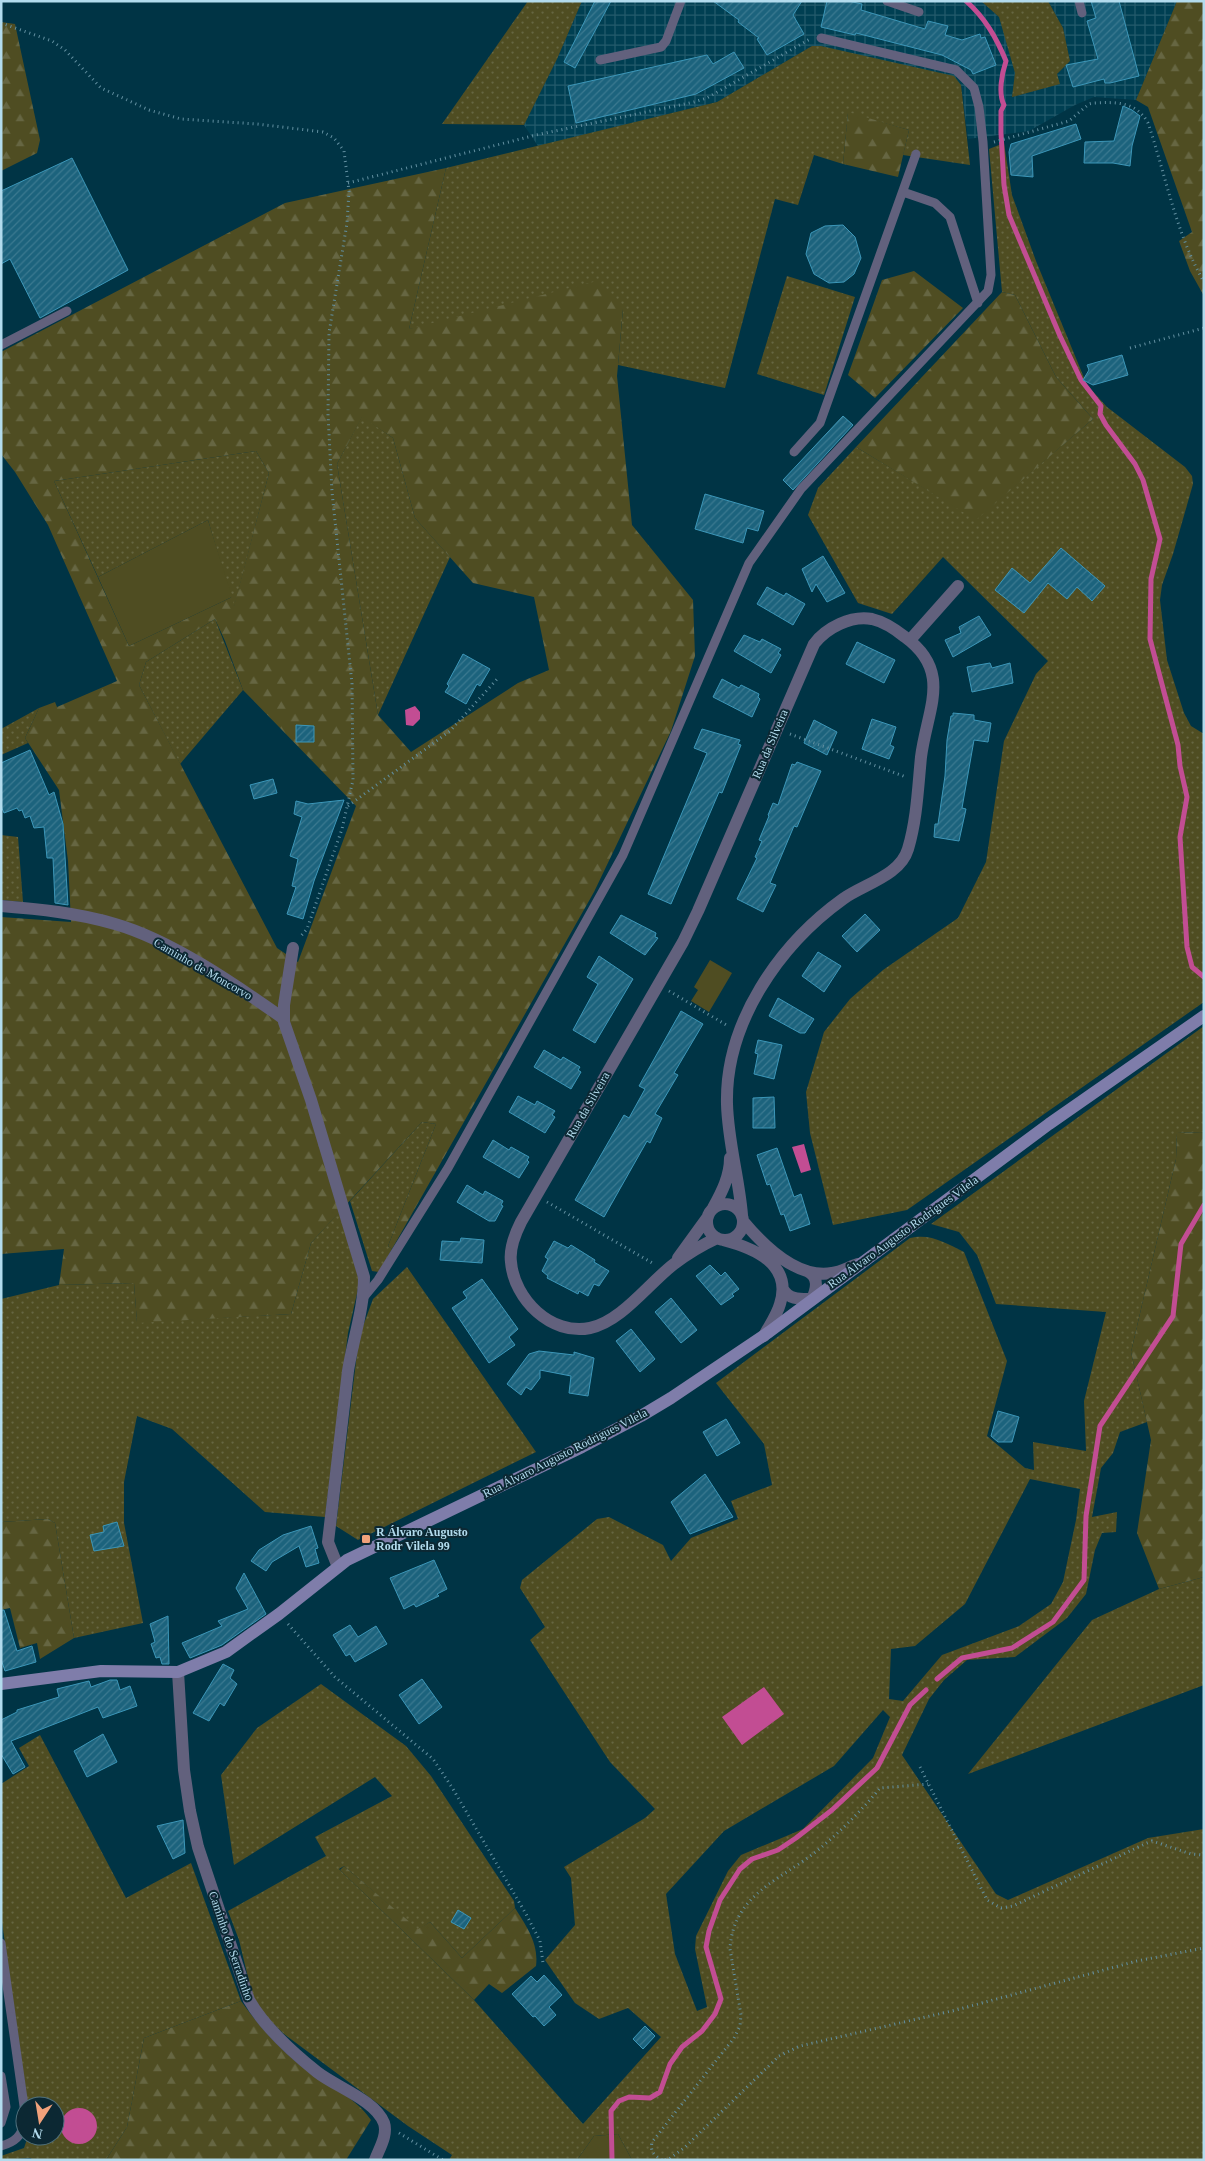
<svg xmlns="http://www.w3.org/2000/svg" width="1205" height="2161" viewBox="0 0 1205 2161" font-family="'Times New Roman',serif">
  <defs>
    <pattern id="industrial-grid" width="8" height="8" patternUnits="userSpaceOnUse" patternTransform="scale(1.25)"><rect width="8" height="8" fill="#003f52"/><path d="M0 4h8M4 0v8" fill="none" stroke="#235a6b"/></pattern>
    <pattern id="grass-dots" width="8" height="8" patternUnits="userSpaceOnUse" patternTransform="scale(1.25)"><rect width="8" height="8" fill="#4f4d22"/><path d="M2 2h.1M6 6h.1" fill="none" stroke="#666642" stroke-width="1.8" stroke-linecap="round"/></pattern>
    <pattern id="forest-firs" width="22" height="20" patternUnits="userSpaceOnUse" patternTransform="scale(1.25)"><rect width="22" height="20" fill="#4f4d22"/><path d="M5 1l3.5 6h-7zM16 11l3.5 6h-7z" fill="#666642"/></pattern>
    <pattern id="building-hatch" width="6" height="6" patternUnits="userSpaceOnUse" patternTransform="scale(1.25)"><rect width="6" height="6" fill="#1c637d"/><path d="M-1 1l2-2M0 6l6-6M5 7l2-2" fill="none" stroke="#3b7990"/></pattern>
  </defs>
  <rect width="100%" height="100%" fill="#003445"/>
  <path fill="url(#industrial-grid)" d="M582,1H981L1001,19L1015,73L1012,97L1059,84L1057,74L1070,61L1063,28L1048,1H1177L1136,100L1094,97L1075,105L1029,131L968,139L961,85L812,46L717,102L538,146L524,125L557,59Z"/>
  <path fill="url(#grass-dots)" fill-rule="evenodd" d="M528,1H582L557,59L524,125L442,124Z
    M981,1H1048L1063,28L1070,61L1057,74L1060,84L1012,97L1015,73L999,17Z
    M812,46H821L954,76L961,85L970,165L903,155L909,130L848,113L843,164L814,155L798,205L775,199L725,388L618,365L623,309L409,329L446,168L717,102Z
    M1004,143L1012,195L1036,261L1087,385L1107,407L1185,467L1192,476L1193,484L1173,554L1162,585L1160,600L1167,660L1184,713L1191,726L1204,734V1002L907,1210L833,1225L810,1133L806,1092L824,1032L850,999L883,970L958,918L986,862L1004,741L1036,674L1048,661L943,557L892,614L858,603L808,515L818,488L856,447L976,519L1093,419L1056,377L1015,295L1002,292L989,149Z
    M787,276L855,297L824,395L757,374Z
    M362,416L393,438L415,518L450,557L378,715L337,464Z
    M256,451L269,473L234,608L208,520L98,577L54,481Z
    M215,619L243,690L180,764L139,685L146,662Z
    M39,708L25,738L28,743L1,755V729Z
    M1,835L18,837L23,902L1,900Z
    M1204,1026V1132L1177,1133L1176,1159L1131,1352L1147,1422L1120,1432L1113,1453L1101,1468L1092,1517L1117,1512L1116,1532L1102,1533L1095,1550L1086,1594L1067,1618L1015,1657L967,1660L944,1680L929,1699L902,1755L996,1894L1008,1900L1148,1838L1204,1829V2160H632L618,2134L594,2136L577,2160H449L452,2155L408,2126L284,2034L259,2010L252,1994L239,1940L228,1911L326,1856L315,1837L392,1796L375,1777L234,1865L221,1775L257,1728L321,1684L406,1746L431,1776L514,1901L515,1908L462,1958L430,1922L418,1930L344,1866L339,1869L474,2000L583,2124L661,2037L628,2008L599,2019L575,2003L545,1960L575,1925L571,1878L564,1867L645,1818L655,1809L610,1762L530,1640L545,1627L520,1588L522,1580L597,1519L609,1517L663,1545L671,1561L691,1538L738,1519L731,1501L772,1485L764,1444L716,1383L910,1238C930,1233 946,1243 964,1252L1007,1361L987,1436L1025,1468L1034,1470L1033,1442L1086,1451L1084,1401L1106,1312L996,1304L977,1255L959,1232L931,1224ZM1030,1479L1080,1489L1076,1520L1063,1582L1051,1604L1019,1626L942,1655L903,1701L889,1699L891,1649L915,1646L965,1604ZM883,1710L890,1717L873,1758L803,1829L741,1855L728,1871L696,1936L695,1949L707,2007L697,2011L675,1954L666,1894L724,1831L834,1766Z
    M422,1122L436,1124L388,1246L392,1249L379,1272L372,1271L350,1201Z
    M339,1212L358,1276V1289L348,1333L325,1517L265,1512L172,1429L137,1416L124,1482V1523L143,1623L74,1638L55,1523L48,1519L1,1522V1299L59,1285L134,1283L137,1322L291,1314L311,1243Z
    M407,1267L536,1452L358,1540L336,1526L359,1337L373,1299Z
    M1204,1577V1685L968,1774L1092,1620L1159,1589Z
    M40,1735L126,1898L191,1863L241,2001L144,2038L127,2127L106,2160H32L31,2158L1,2160V2156L24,2148L28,2136H55V2106H28L1,1915V1784L29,1766L19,1748Z"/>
  <path fill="url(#forest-firs)" fill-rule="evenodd" d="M1177,1H1204V296L1190,271L1179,241L1192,232L1148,107L1136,100Z
    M1,22L15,24L40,140L37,153L1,171Z
    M848,112L909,130L898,177L843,164Z
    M446,168L409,329L597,281L623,309L617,376L632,525L693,600L695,656L671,731L594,892L392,1249L388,1246L436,1124L422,1122L311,1243L291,1314L137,1323L134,1283L59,1285L64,1249L1,1254V917L71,922L68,861L59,790L25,738L39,708L55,702L57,707L117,681L48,525L15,472L1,454V352L285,203ZM362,417L393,438L415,518L473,583L534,597L549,670L518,683L411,752L378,715L337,464ZM256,451L269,473L234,606L232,597L129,646L54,481ZM215,619L225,641L243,690L356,806L298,962L277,948L139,685L146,662Z
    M914,271L963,308L875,398L848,375L882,280Z
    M1002,292L1015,295L1056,377L1093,419L976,520L856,447Z
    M1204,1132V1577L1159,1589L1137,1533L1151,1440L1131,1352L1176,1159L1177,1133Z
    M48,1519L55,1523L74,1638L40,1659L37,1643L20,1648L10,1608L1,1610V1522Z
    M344,1866L418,1929L430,1922L462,1958L515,1908C526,1926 539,1943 536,1966L502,1993L489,1984L474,2000L340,1870Z
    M241,2001C257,2024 279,2048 301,2066C325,2085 354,2095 371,2120L346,2160H106L127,2127L144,2038Z"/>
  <path fill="#4f4d22" d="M208,520L232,597L129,646L98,577Z
    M710,960L732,973L709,1012L691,1001L698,990L694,987Z
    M618,2134L632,2160H577L594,2136Z"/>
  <path fill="#c24d93" d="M415,706L420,712V719L413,726L406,725L405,710Z
    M804,1144L811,1170L801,1173L792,1147Z
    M764,1687L784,1714L742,1745L722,1717Z
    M61 2126a18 18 0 1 1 36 0a18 18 0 1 1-36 0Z"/>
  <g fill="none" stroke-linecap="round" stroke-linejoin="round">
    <path stroke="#c24d93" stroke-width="5" d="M966,1C985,18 996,37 1006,61C1002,73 998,93 1004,105L1001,111V133L1004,185L1009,215L1060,336L1081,380L1101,406L1100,414L1106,425L1135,464L1143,480L1160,539L1151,579L1150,639L1178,745L1180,766L1187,797L1180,837L1187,947L1192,967L1204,977
      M937,1679L962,1658L1012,1648L1053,1622L1084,1580L1086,1516L1100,1426L1173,1316L1181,1244L1204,1205
      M612,2160L611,2111L619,2101L629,2097L650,2098L660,2092L670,2064L682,2047L702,2031L715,2014L721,1999L706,1947L709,1931L720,1900L740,1869L752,1859L778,1850L796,1838L832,1810L877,1768L910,1705L926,1690"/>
  </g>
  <path fill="url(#building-hatch)" stroke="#3c97b9" d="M595,1H611L575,68L564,62Z
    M713,1H802L793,15L804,34L767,55L757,39L759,38L738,22L739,20Z
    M827,1H848L862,4L861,10L925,29L928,21L948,26L945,35L962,40L980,34L981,38L985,37L996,65L973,74L971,70L942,55L856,33L855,35L821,27Z
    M1091,1H1119L1139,76L1110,83H1105L1104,79L1073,87L1066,65L1098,59L1087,21L1096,18Z
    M734,52L744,68L696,94L576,123L568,86L707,55L713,64Z
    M1123,106L1132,110L1140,116L1132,146L1130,166L1113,163H1084L1085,142L1114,141Z
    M1076,124L1081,139L1032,156L1033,177L1011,175L1009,152L1011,144Z
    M72,158L128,270L40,318L10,259L1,264V191Z
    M843,225L855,237L861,258L854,274L844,282L829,283L814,274L806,254L811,233L825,226Z
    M1122,355L1128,375L1093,385L1083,380L1089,370L1087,365Z
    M843,416L853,425L793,490L783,480Z
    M705,494L764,511L758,531L747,528L743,543L695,529Z
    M1061,548L1105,586L1092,601L1077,587L1067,599L1048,583L1024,613L995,590L1012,568L1030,583Z
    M823,556L845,593L827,602L816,584L812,592L802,569Z
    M767,587L784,596L786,593L805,604L793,625L757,604Z
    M979,616L991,635L953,657L945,640L961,633L959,627Z
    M744,635L760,642L762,639L781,649L778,653L781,655L771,673L734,651Z
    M857,642L895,660L884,683L846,664Z
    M463,654L490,669L480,686L477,684L466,704L445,692L449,686L447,684Z
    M990,663L992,668L1010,663L1013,683L972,692L967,667Z
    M722,679L739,688L741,685L759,694L758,697L760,699L752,717L713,697Z
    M953,713L974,715V720L991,723L988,742L974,740L962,808L966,809L959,841L934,837L935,824H938L945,776L947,740L951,716H953Z
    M872,719L896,727L890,745L894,747L889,759L862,749Z
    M814,720L837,732L827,755L804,743Z
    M296,725L314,726V742H296Z
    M702,729L740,740L738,744L741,745L722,793L719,792L671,904L648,894L707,753L694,748Z
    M30,750L49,795L54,792L63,824L68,905L55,903L53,858H47L44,827L34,828L30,816L25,818L22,810L19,811L17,808L4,813L1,806V763Z
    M797,762L821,771L797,827L794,826L770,883L776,885L763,912L737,899L757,858L755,857L762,841L759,840L769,816L768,815L773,803L778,805L792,764L795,765Z
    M273,779L277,793L254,799L250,785Z
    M344,800L314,881L303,919L287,914L296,887L292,886L298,859L290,856L302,817L294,814L296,801L308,804Z
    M865,914L880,930L857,952L842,936Z
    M621,915L656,933L655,937L658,938L645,955L610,933Z
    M818,952L841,966L824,992L802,976Z
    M599,956L633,979L595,1043L573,1030L598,984L587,977Z
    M778,998L814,1019L805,1033H800L769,1016Z
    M681,1011L703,1024L674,1073L678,1075L655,1114L662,1118L650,1143L647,1141L604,1217L575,1200L624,1115L629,1118L645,1089L639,1086Z
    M758,1040L782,1045L774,1079L754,1074L758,1054L755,1053Z
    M544,1050L561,1060L563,1057L580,1067L578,1070L581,1072L571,1089L534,1067Z
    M518,1096L535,1105L537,1101L555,1111L552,1115L555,1117L545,1133L509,1112Z
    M774,1097L775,1128H753V1098Z
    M493,1140L509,1150L511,1147L529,1157L527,1160L529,1162L519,1178L483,1157Z
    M777,1148L794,1197L801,1194L810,1224L790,1231L784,1214L781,1215L770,1184L767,1185L757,1155Z
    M467,1185L483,1195L485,1191L503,1201L501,1205L503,1206L495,1221H489L457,1202Z
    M461,1238L484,1240L482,1263L440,1260L442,1241L460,1242Z
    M554,1241L568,1248L571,1245L595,1260L594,1262L609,1271L599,1286L594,1284L588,1296L579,1291L578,1294L547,1278L548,1276L542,1271L548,1259L545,1257Z
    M710,1265L721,1276L725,1272L739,1289L732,1294L734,1296L721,1305L696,1276Z
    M482,1279L518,1329L509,1337L515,1345L489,1363L452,1308L467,1298L463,1292Z
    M671,1298L697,1330L681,1343L655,1312Z
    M631,1329L655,1359L640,1372L616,1341Z
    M539,1351L574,1355V1352L594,1358L588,1396L569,1393L571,1376L540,1370V1378L531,1390L526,1387L521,1395L507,1384L529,1354Z
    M998,1411L1019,1417L1012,1442H998L991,1436Z
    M726,1419L740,1443L717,1456L703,1432Z
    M705,1474L733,1517L690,1534L671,1502Z
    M117,1522L124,1546L94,1551L90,1535L104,1532L103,1526Z
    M311,1526L318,1548L315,1549L319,1563L306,1567L299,1546L272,1562L266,1571L251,1561L259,1550L283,1535Z
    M434,1560L447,1589L437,1594L439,1596L416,1607L414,1604L404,1609L390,1578Z
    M244,1573L266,1614L222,1645L190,1658L182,1643L222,1626L218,1621L248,1609L236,1588Z
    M1,1610H4L17,1651L32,1646L36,1662L5,1671L1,1659Z
    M168,1616L169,1664H162L160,1657L156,1658L151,1644L155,1642L150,1624Z
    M350,1625L358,1637L376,1626L387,1644L355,1662L350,1654L346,1656L333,1635Z
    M223,1664L234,1670L230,1678L237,1684L224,1706L220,1703L209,1721L193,1713Z
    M422,1679L442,1707L419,1724L399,1695Z
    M110,1680H117L120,1690L130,1686L137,1706L103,1718L98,1707L11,1741L25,1767L13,1774L1,1754V1720L17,1712V1710L59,1697L57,1689L89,1681L91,1687Z
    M103,1734L117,1762L87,1777L74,1751Z
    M183,1820L185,1853L173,1859L157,1826Z
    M458,1910L471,1918L464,1929L451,1922Z
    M544,1975L562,1995L549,2007L556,2015L544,2026L535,2016L533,2017L512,1994L531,1976L537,1982Z
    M645,2026L655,2036L643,2049L633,2039Z"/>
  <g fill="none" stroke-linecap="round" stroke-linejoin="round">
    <path stroke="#6290a1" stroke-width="3" stroke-dasharray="1 4" stroke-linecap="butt" d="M1,23L52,41L65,50L101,88L149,110L181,119L257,124L323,132L334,138L344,151L349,191L347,223L329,333L328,414L332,492L352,684L353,780L342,829L307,929L300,937
      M994,142L1069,121L1089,104L1093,103C1116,102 1136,101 1148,123C1166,176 1176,234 1204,282
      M348,183L536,135L694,102L707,98L810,39
      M1130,348L1204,328
      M790,734L906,777
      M348,806L450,731L499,677
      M669,991L728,1026
      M547,1202L654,1264
      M288,1624L335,1677L433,1759L453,1789L526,1914L540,1941L543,1963
      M920,1767L987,1900L1001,1908L1013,1906L1147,1843L1152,1841L1191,1854L1204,1855
      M399,2133L443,2160
      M662,2160C654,2155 650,2152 652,2142L734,2038L740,2026L741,2015L730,1949C733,1894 781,1880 818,1850C838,1834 864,1808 880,1788L928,1784
      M665,2160L669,2159L684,2148L779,2056L800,2046L956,2010L1137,1961L1204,1948"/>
    <path stroke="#62617d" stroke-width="9" d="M887,1L919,12
      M1079,1L1082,13
      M600,60L661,47L666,41L681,1
      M903,192L935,203L950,217L978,303
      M1,345L67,311
      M794,452L820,423L916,154
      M364,1297L378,1280L448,1168L623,855L749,563L801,489L988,291L991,275L983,142L979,107L974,88L956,70L821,38
      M1,1943L25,2113
      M1,2076L6,2107L1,2123
      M1,2146C15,2142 22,2136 25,2121"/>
    <path stroke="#62617d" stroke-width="12" d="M910,640L958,586
      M1,906C39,909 78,913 115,924C171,940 236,985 284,1019
      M293,948L284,1005V1022L311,1100L364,1277C364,1309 353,1339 348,1371L328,1542L338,1567
      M707 1222a18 18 0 1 1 36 0a18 18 0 1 1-36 0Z
      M713,1208C722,1192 730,1176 730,1158
      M743,1221C763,1245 797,1279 832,1273C840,1272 849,1267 858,1264
      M717,1238C702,1245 687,1254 674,1264C649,1283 621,1322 590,1328C551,1336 514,1299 511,1262C509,1248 515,1234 521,1222L683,942L698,911L814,644C826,628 851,615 872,619C885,622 895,629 905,637C953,672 927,709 921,757C918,787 917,819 908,849C900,876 864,884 843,899C779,945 725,1023 727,1104C728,1142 739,1178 742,1215
      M723,1240C754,1248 793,1264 780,1304C777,1315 769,1326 764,1336
      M678,1258L707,1218
      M783,1289C789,1300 800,1299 812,1299C817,1288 819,1277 807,1271
      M178,1672L184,1770L190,1811L198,1847L249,2000C265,2028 292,2052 317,2072C336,2087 375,2100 384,2123C388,2135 379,2149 375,2160"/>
    <path stroke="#7f7daa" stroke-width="12" d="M1,1684L101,1671L178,1672L226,1652L279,1614L347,1560L582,1447L641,1416L671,1398L769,1332L1049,1124L1204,1016"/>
  </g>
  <rect fill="#f1a17b" stroke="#0c2833" stroke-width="2" x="361" y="1534" width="10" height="10" rx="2.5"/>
  <g text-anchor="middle" stroke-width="4" stroke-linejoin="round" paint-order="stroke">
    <g font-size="12" fill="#b2dbed" stroke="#0c2833">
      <text transform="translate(770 744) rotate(-67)" y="4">Rua da Silveira</text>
      <text transform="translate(203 969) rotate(30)" y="4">Caminho de Moncorvo</text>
      <text transform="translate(588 1105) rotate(-60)" y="4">Rua da Silveira</text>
      <text transform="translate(903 1232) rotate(-36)" y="4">Rua Álvaro Augusto Rodrigues Vilela</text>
      <text transform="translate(565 1453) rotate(-27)" y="4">Rua Álvaro Augusto Rodrigues Vilela</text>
      <text transform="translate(231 1946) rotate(71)" y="4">Caminho do Serradinho</text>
    </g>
    <g font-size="12" font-weight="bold" fill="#b2dbed" stroke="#0c2833" text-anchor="start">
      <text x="376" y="1536">R Álvaro Augusto<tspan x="376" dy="14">Rodr Vilela 99</tspan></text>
    </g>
  </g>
  <rect width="1205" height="2161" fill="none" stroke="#b2dbed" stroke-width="5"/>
  <g transform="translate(40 2121) rotate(192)"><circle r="24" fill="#0c2833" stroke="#4e707d"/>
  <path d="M0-4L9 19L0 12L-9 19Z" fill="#f1a17b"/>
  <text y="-8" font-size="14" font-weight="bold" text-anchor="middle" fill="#b2dbed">N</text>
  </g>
</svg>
